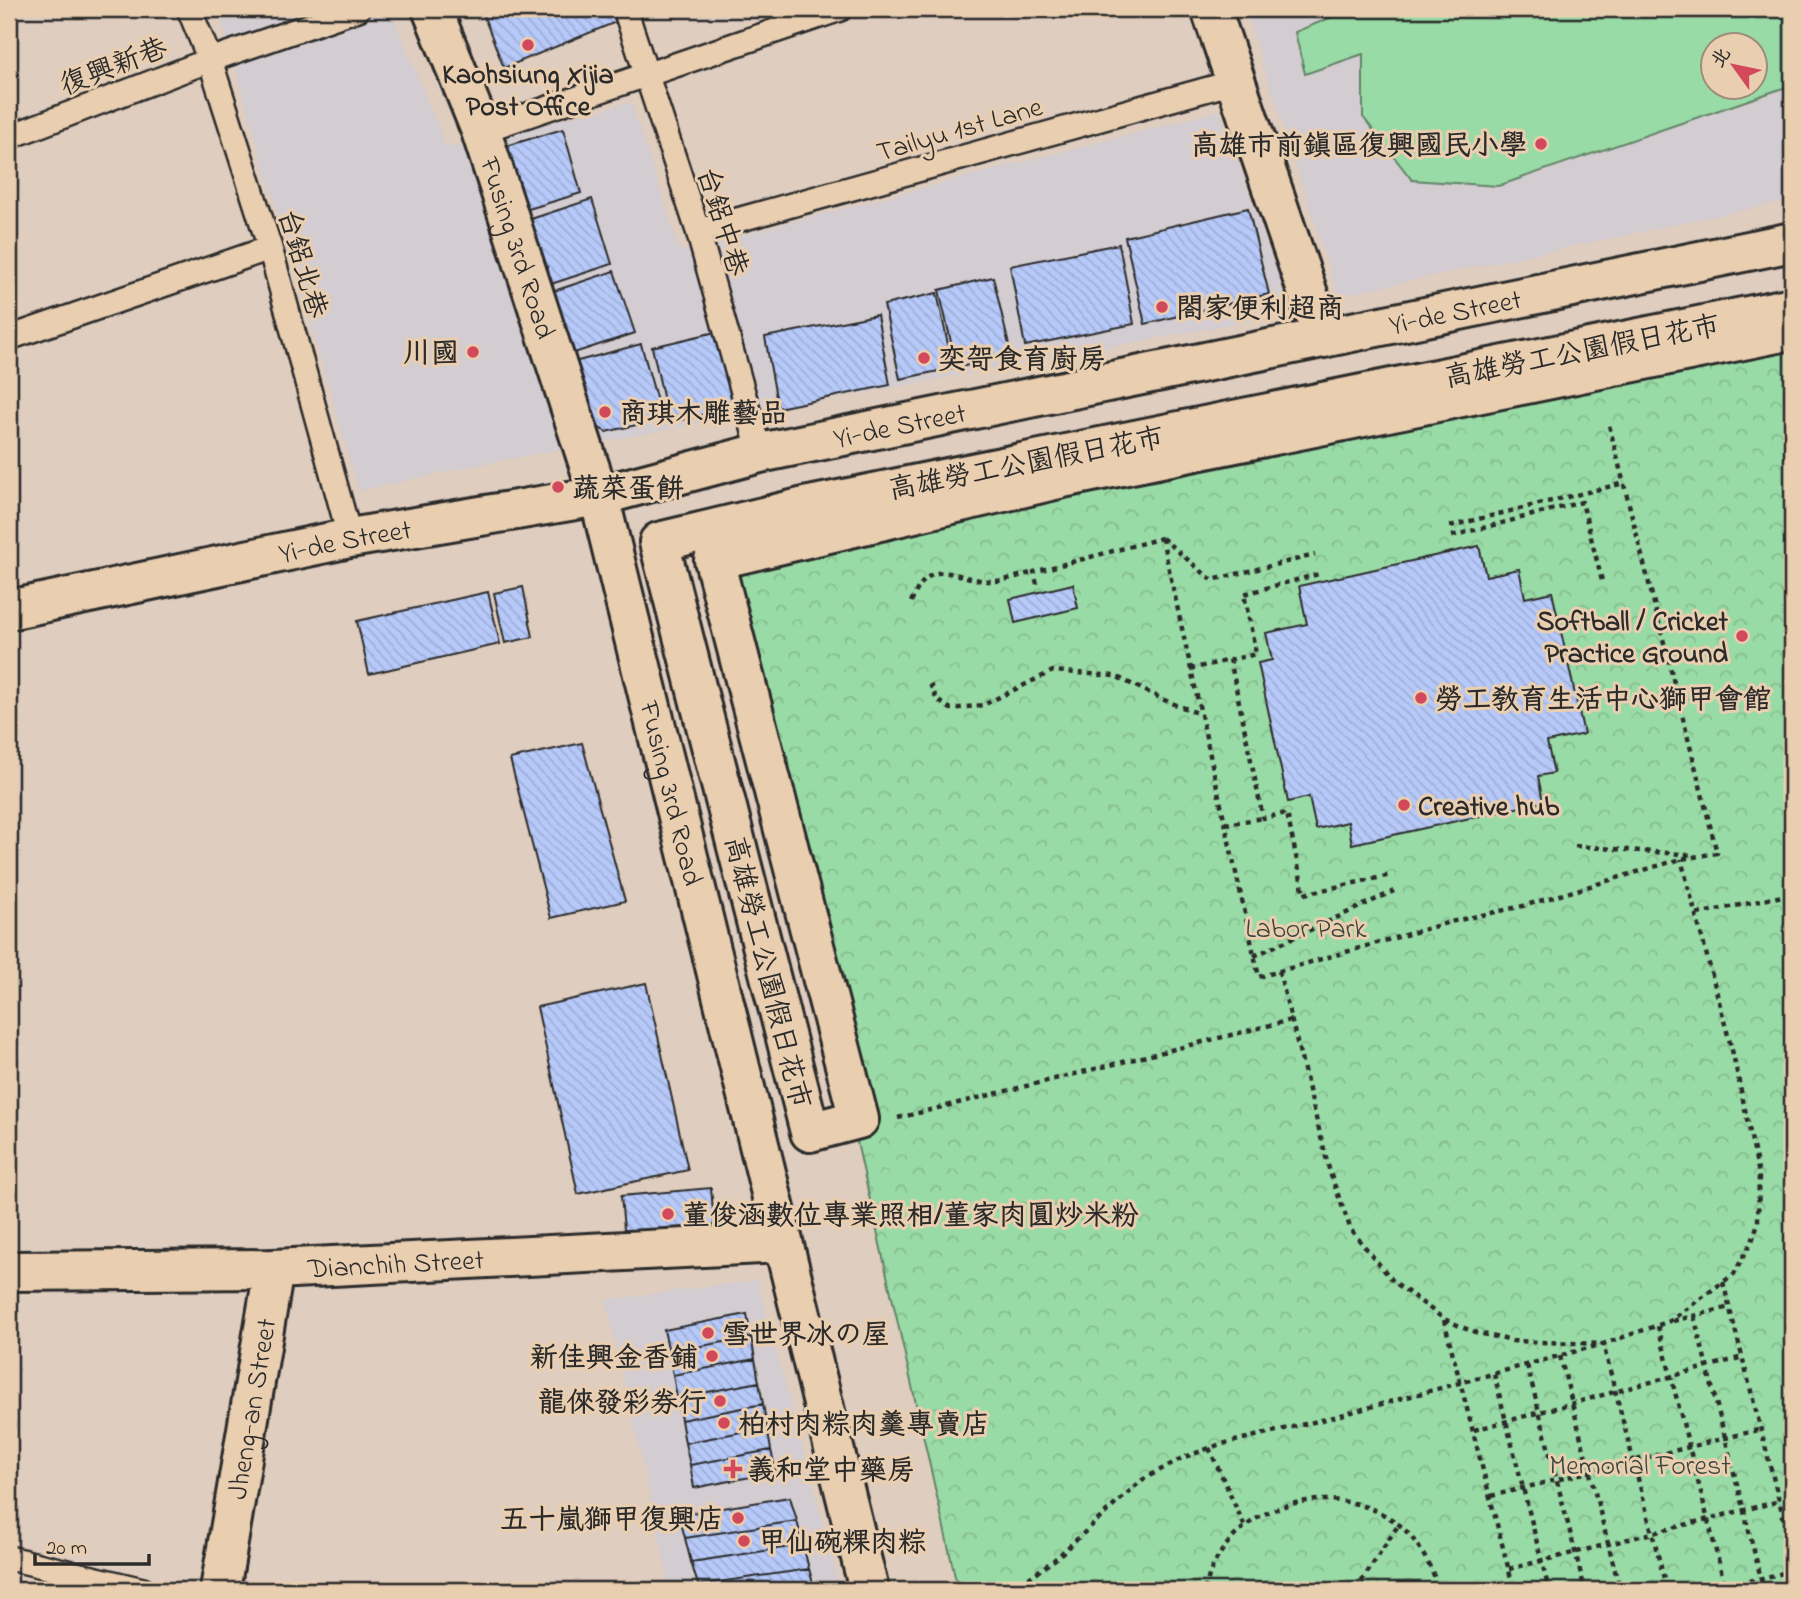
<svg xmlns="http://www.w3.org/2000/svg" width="1801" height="1599" viewBox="0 0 1801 1599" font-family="'Indie Flower','LXGW WenKai TC','Klee One',sans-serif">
  <defs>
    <pattern id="forest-crowns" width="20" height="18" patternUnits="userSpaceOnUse" patternTransform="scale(1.75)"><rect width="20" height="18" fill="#99dba6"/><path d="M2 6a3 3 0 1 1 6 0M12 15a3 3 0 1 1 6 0" fill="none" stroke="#84bc8f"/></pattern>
    <pattern id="building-back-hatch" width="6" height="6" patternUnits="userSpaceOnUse" patternTransform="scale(1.75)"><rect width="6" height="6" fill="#b6c9f9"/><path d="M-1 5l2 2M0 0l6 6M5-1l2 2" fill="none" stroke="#9dadd6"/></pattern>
  </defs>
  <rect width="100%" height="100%" fill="#dfcdbf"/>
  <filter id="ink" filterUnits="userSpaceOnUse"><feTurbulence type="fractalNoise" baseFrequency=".0143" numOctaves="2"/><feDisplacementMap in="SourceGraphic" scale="14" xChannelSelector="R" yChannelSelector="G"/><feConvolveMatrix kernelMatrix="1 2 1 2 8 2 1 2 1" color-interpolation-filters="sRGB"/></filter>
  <g filter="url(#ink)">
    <path fill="#d3ccd0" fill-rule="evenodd" d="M218,9H390L447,148L631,102L680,251L1220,111L1292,313L467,467L359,491Z
      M1245,9H1792V200L1338,296ZM1714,46H1756V88H1714Z
      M757,1280L841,1590H671L606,1300Z"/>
    <path fill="#99dba6" stroke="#628368" stroke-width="2" fill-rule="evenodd" d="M1352,9H1792V85L1498,186L1412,180L1363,117V54L1305,74L1295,32ZM1714,46H1756V88H1714Z"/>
    <path fill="url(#forest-crowns)" stroke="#628368" stroke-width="2" d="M1792,339V1590H958L854,1129L709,547Z"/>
    <path fill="url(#building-back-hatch)" stroke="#2b2b2b" stroke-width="2" d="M481,9H611L616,22L504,68Z
      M563,129L581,193L522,211L503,147Z
      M592,199L612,264L545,286L525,221Z
      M1248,208L1269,294L1145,324L1125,237Z
      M1119,244L1134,324L1025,346L1010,266Z
      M614,271L635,333L568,355L548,293Z
      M993,277L1011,354L957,368L939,290Z
      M937,293L953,368L900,379L884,305Z
      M877,315L890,385L778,408L765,337Z
      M720,331L738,406L669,423L652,347Z
      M641,344L662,419L606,432L582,417L567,364Z
      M1479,546L1486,576L1519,569L1525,598L1552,592L1584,734L1547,742L1554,773L1538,776L1543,802L1352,844L1348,822L1316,829L1309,797L1288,802L1258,663L1272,660L1266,633L1307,624L1299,586Z
      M1073,584L1078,608L1015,623L1010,599Z
      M523,587L533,637L505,643L494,593Z
      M488,592L500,644L369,674L357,621Z
      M582,743L625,901L551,918L510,759Z
      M646,983L688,1170L578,1194L537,1007Z
      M711,1188L715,1232L625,1240L621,1196Z
      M747,1314L751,1337L669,1352L664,1330Z
      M751,1337L755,1359L673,1375L669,1352Z
      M755,1359L759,1382L677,1398L673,1375Z
      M759,1382L763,1404L681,1420L677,1398Z
      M763,1404L767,1427L685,1443L681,1420Z
      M767,1427L771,1450L690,1465L685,1443Z
      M771,1450L776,1472L694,1488L690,1465Z
      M790,1497L797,1521L685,1538L679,1515Z
      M797,1521L803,1545L691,1562L685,1538Z
      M803,1545L809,1569L698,1585L691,1562Z
      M809,1569L815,1590H699L698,1585Z"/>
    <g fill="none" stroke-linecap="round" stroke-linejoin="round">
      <defs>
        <path id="lane" d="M189,9L210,60L270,248L350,538
          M625,9L698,231L760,453
          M481,131L840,9
          M9,137L210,60L358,9
          M698,231L1237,81
          M9,338L270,248
          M9,1558L143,1590"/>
        <g id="street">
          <path d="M1211,9L1323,338"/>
          <path d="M1792,307L809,506L659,542L810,1132L859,1119L714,560L1063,478L1792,330"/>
          <path id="s1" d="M9,610L350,538L599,496L760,453L1792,242"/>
          <path id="s2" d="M9,1271L274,1269L783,1243"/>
          <path id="s3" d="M220,1590L274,1269"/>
        </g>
        <g id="secondary">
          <path id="s4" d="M432,9L481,131L599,496L869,1590"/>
        </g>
      </defs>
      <use href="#lane" stroke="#2b2b2b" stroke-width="28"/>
      <use href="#street" stroke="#2b2b2b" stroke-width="44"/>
      <use href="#secondary" stroke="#2b2b2b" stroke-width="44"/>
      <path stroke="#2b2b2b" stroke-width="4.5" stroke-dasharray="5 5" stroke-linecap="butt" d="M1450,526L1624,483
        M1452,536L1582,502L1602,581
        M1162,538L1259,977L1450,922L1523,906L1681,859L1717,853L1609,425
        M1162,538L1212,580L1315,555
        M1037,584L1034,572L1162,538
        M911,602C933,550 958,583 996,581C1008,580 1022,575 1034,572
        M1230,659L1263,818L1287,813L1304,894L1391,875
        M1190,669L1256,654L1244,594L1319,574
        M930,684L937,700L951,709L983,705L1053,671L1115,676L1164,700L1200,714
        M1225,824L1263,818
        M1575,846L1693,855
        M1697,914L1792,894
        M1254,956L1394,891
        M1279,971L1330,1173L1351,1230L1393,1281L1444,1319L1471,1331L1512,1341L1603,1344L1670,1321L1734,1274L1752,1241L1758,1223L1759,1174L1733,1054L1681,859
        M898,1118L1291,1020
        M1723,1282L1792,1551
        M1694,1316L1764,1590
        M1444,1320L1514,1590
        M1673,1321L1730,1307
        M1658,1326L1726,1590
        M1560,1356L1620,1590
        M1527,1365L1585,1590
        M1494,1374L1549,1590
        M1474,1430L1743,1357
        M1209,1448L1245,1527
        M1491,1496L1762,1429
        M1509,1569L1780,1501
        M1012,1590L1054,1560L1142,1480L1182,1458L1218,1445L1330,1418L1603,1344L1667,1590
        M1205,1590C1223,1506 1330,1474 1397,1523C1418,1539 1431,1567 1440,1590
        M1356,1590L1399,1524
        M1710,1590L1792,1571"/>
      <use href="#lane" stroke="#e9ceb0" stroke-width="23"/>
      <use href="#street" stroke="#e9ceb0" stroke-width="38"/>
      <use href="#secondary" stroke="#e9ceb0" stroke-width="38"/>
    </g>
  </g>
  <g fill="#d1495b" stroke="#e9ceb0" stroke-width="2.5">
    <circle cx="528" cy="45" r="7"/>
    <circle cx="1541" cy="144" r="7"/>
    <circle cx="1162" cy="307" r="7"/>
    <circle cx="473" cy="352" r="7"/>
    <circle cx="924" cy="358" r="7"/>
    <circle cx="605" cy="412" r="7"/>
    <circle cx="558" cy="487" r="7"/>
    <circle cx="1742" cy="636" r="7"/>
    <circle cx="1421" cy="698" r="7"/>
    <circle cx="1404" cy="805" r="7"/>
    <circle cx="668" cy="1214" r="7"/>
    <circle cx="708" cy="1333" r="7"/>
    <circle cx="712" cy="1356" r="7"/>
    <circle cx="720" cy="1401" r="7"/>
    <circle cx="724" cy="1423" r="7"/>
    <path d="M729.5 1458.5h7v7h7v7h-7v7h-7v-7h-7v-7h7z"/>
    <circle cx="738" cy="1518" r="7"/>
    <circle cx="744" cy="1541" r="7"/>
  </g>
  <g text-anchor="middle" stroke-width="6" stroke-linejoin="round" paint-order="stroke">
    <g font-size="28" fill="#2b2b2b" stroke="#e9ceb0">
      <text transform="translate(113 65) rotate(-21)" y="10">復興新巷</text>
      <text transform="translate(959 128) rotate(-16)" y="10">Tailyu 1st Lane</text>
      <text transform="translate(724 221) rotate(73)" y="10">台鋁中巷</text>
      <text dy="10" stroke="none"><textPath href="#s4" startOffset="254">Fusing 3rd Road</textPath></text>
      <text transform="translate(304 263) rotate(74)" y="10">台鋁北巷</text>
      <text dy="10" stroke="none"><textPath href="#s1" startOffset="1477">Yi-de Street</textPath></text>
      <text transform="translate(1582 350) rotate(-11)" y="10">高雄勞工公園假日花市</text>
      <text dy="10" stroke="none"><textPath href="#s1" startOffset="910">Yi-de Street</textPath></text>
      <text transform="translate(1026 462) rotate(-11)" y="10">高雄勞工公園假日花市</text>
      <text dy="10" stroke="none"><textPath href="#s1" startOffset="343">Yi-de Street</textPath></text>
      <text dy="10" stroke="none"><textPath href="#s4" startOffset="821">Fusing 3rd Road</textPath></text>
      <text transform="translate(769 972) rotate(76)" y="10">高雄勞工公園假日花市</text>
      <text dy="10" stroke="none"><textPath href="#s2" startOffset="387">Dianchih Street</textPath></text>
      <text dy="10" stroke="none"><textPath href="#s3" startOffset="184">Jheng-an Street</textPath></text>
    </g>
    <g font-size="28" font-weight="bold" fill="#2b2b2b" stroke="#e9ceb0" text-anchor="start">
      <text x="528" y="83" text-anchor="middle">Kaohsiung Xijia<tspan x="528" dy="32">Post Office</tspan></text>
      <text x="1527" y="154" text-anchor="end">高雄市前鎮區復興國民小學</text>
      <text x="1176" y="317">閤家便利超商</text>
      <text x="459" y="362" text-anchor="end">川國</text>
      <text x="938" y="368">奕哿食育廚房</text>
      <text x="619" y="422">商琪木雕藝品</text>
      <text x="572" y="497">蔬菜蛋餅</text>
      <text x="1728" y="630" text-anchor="end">Softball / Cricket<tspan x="1728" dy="32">Practice Ground</tspan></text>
      <text x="1435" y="708">勞工教育生活中心獅甲會館</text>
      <text x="1418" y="815">Creative hub</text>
      <text x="682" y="1224">董俊涵數位專業照相/董家肉圓炒米粉</text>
      <text x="722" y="1343">雪世界冰の屋</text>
      <text x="698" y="1366" text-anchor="end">新佳興金香鋪</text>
      <text x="706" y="1411" text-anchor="end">龍倈發彩券行</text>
      <text x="738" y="1433">柏村肉粽肉羹專賣店</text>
      <text x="747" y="1479">義和堂中藥房</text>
      <text x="724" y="1528" text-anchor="end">五十嵐獅甲復興店</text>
      <text x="758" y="1551">甲仙碗粿肉粽</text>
    </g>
    <g font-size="28" fill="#3c453d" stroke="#e9ceb0">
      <text x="1306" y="937">Labor Park</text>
      <text x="1640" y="1474">Memorial Forest</text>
    </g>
  </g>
  <rect width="1801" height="1599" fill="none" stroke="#e9ceb0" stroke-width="35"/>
  <rect x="18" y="18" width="1766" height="1564" fill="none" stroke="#2b2b2b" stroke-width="2.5" filter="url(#ink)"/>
  <g transform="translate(1734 66) rotate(303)"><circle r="33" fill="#e9ceb0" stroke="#9d8d7b" stroke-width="2"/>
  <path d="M0-5L12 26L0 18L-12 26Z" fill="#d1495b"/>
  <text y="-10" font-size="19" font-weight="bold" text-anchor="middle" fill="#2b2b2b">北</text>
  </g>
  <path d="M35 1554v10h114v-10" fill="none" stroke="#2b2b2b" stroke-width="3.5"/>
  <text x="46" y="1554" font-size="21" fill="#2b2b2b" stroke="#e9ceb0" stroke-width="5" paint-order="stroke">20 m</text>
</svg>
